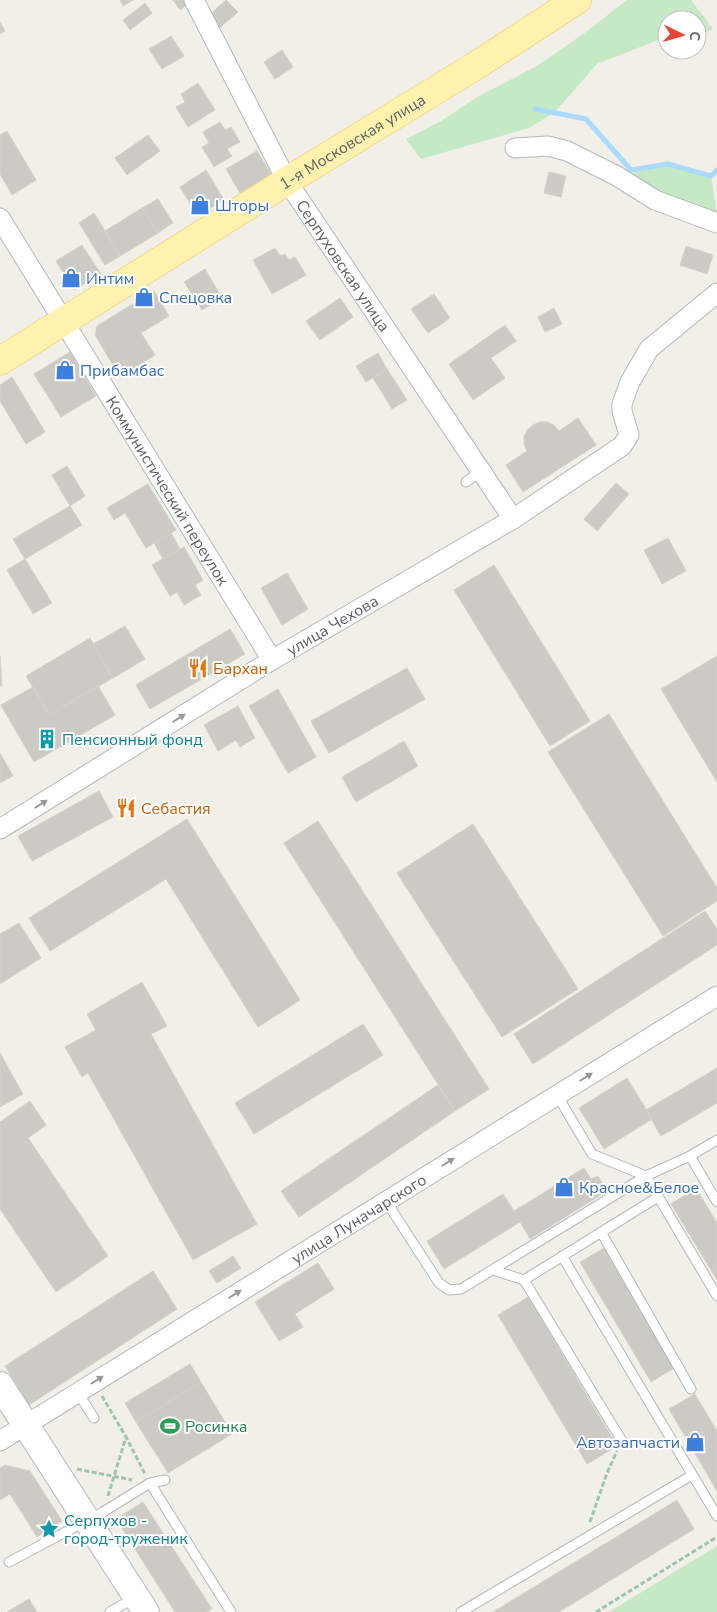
<svg xmlns="http://www.w3.org/2000/svg" width="717" height="1612" viewBox="0 0 717 1612" font-family="'Nunito Sans',sans-serif">
  <rect width="100%" height="100%" fill="#f1efe8"/>
  <path fill="#c5e8c5" d="M627,0H691L713,29L697,36V20H667V40H658L597,64L554,113L529,128L421,159L406,139L441,121L477,97L537,66L586,32Z
    M668,164L711,176L717,214L663,201L631,170Z
    M717,1546V1612H609Z"/>
  <g fill="none" stroke-linecap="round" stroke-linejoin="round">
    <path stroke="#aadaff" stroke-width="5" d="M535,109L586,119L631,170L668,164L711,176L717,170"/>
  </g>
  <path fill="#cccac5" stroke="#d6d1c6" d="M120,0H133L123,6Z
    M173,0H193L180,10Z
    M226,0L238,12L216,31L205,19Z
    M145,3L152,13L130,30L123,20Z
    M0,22L5,31L0,34Z
    M171,36L184,56L162,69L149,49Z
    M282,50L293,67L275,79L264,62Z
    M198,83L215,110L188,127L176,107L185,102L181,94Z
    M220,122L225,130L231,127L240,142L227,149L232,156L214,167L202,147L209,143L203,132Z
    M7,131L36,180L12,195L0,174V135Z
    M148,135L160,151L127,175L115,158Z
    M257,151L271,174L240,193L226,169Z
    M206,170L224,200L198,216L180,187Z
    M549,172L566,176L561,197L544,193Z
    M158,199L173,223L158,233L142,208Z
    M142,208L158,233L120,256L105,231Z
    M94,213L120,256L105,265L79,223Z
    M82,245L101,274L74,290L56,261Z
    M686,246L713,255L707,274L680,265Z
    M275,248L280,256L285,254L289,260L295,257L306,275L272,294L253,260Z
    M205,269L222,298L202,310L184,282Z
    M154,291L169,316L141,333L155,355L120,377L95,335L97,326Z
    M434,294L450,318L428,333L411,309Z
    M340,298L353,317L320,340L306,321Z
    M554,308L562,324L545,332L538,317Z
    M505,325L516,341L491,358L505,378L473,400L449,364Z
    M70,352L96,396L61,417L34,374Z
    M378,353L387,369L366,382L356,366Z
    M387,369L407,400L392,409L373,378Z
    M12,377L45,432L26,444L0,401V385Z
    M578,418L596,445L523,492L506,465L527,451L524,444V437L527,430L533,425L540,422H547L554,425L559,431Z
    M67,466L85,496L70,506L52,475Z
    M616,483L629,494L597,531L584,519Z
    M148,484L176,530L146,548L125,513L114,520L107,508Z
    M70,506L82,525L25,559L13,539Z
    M171,533L180,549L163,559L154,543Z
    M668,538L686,571L662,584L644,550Z
    M184,547L203,580L195,585L201,595L184,605L177,592L170,596L152,565Z
    M25,559L52,603L33,614L7,570Z
    M494,565L590,721L550,746L454,590Z
    M287,573L308,609L282,625L261,588Z
    M125,626L145,659L113,678L93,644Z
    M230,629L245,654L150,709L136,685Z
    M90,638L113,678L49,715L26,676Z
    M0,656L2,686H0Z
    M717,656V782L661,689Z
    M407,668L425,699L329,753L311,721Z
    M98,686L115,715L34,762L1,705L33,687L49,715Z
    M278,689L316,757L288,773L249,706Z
    M238,706L255,738L240,747L236,740L218,751L204,725Z
    M609,714L717,888V901L663,936L548,752Z
    M404,741L418,766L356,802L342,777Z
    M0,753L13,776L0,783Z
    M99,791L113,817L32,861L18,836Z
    M187,819L300,1000L258,1027L166,879L50,951L29,918Z
    M318,821L489,1089L455,1111L284,843Z
    M473,824L578,989L502,1037L397,873Z
    M705,911L717,929V945L533,1064L514,1034Z
    M19,923L41,958L0,984V934Z
    M142,982L167,1026L151,1034L257,1224L193,1260L88,1073L82,1077L65,1047L96,1030L87,1014Z
    M363,1024L383,1055L254,1134L235,1103Z
    M0,1053L23,1094L0,1107Z
    M717,1068V1103L661,1136L646,1110Z
    M627,1078L652,1119L604,1149L579,1108Z
    M438,1085L455,1111L299,1217L281,1191Z
    M30,1101L46,1125L28,1138L108,1256L56,1292L0,1209V1122Z
    M584,1168L591,1179L598,1176L607,1191L530,1239L520,1222L444,1269L427,1241L503,1194L514,1211Z
    M696,1188L717,1223V1280L671,1204Z
    M604,1248L674,1368L651,1382L580,1262Z
    M233,1256L241,1268L217,1283L209,1271Z
    M318,1263L334,1289L295,1314L303,1327L279,1341L255,1302Z
    M153,1271L177,1309L29,1405L5,1366Z
    M528,1297L617,1446L587,1464L498,1315Z
    M190,1364L201,1382L136,1422L125,1403Z
    M201,1382L232,1434L168,1473L136,1422Z
    M695,1394L717,1431V1491L669,1409Z
    M5,1465L30,1471L62,1521L37,1537L10,1494L0,1500V1468Z
    M677,1500L694,1529L559,1612H493Z
    M143,1502L212,1609L207,1612H175L116,1519Z
    M29,1599L37,1612H7Z"/>
  <g fill="none" stroke-linecap="round" stroke-linejoin="round">
    <defs>
      <path id="lane" d="M466,482L481,471
        M557,1095L592,1154L646,1176L717,1296
        M690,1156L717,1202
        M386,1201L439,1283L449,1290L461,1289L646,1176L690,1156L717,1140
        M601,1232L691,1389
        M562,1256L717,1516
        M493,1270L524,1280
        M78,1393L94,1418
        M622,1441L524,1280L658,1197
        M150,1483L231,1612
        M9,1562L103,1512L150,1483L165,1480
        M110,1612L134,1598
        M461,1612L692,1475"/>
      <g id="street">
        <path id="s1" d="M194,0L287,181L513,519"/>
        <path d="M515,148L548,146L567,151L617,176L655,200L717,223"/>
        <path id="s2" d="M0,218L272,660"/>
        <path id="s3" d="M0,829L272,660L513,519L622,446L629,435L622,411V404L630,382L649,349L717,293"/>
        <path id="s4" d="M0,1441L717,996"/>
      </g>
      <path id="secondary" d="M0,1385L146,1612"/>
      <g id="primary">
        <path id="s5" d="M0,361L287,181L472,68L577,0"/>
      </g>
    </defs>
    <use href="#lane" stroke="#b5b8bc" stroke-width="11"/>
    <use href="#street" stroke="#b5b8bc" stroke-width="21"/>
    <use href="#secondary" stroke="#b6babf" stroke-width="28"/>
    <use href="#primary" stroke="#f2c960" stroke-width="29"/>
    <path stroke="#9cc7a9" stroke-width="3" stroke-dasharray="5 2.5" stroke-linecap="butt" d="M102,1396L126,1437
      M77,1469L132,1480
      M108,1496L126,1437L145,1474
      M590,1522L607,1473L617,1451
      M596,1612L717,1537"/>
    <use href="#lane" stroke="#fff" stroke-width="9"/>
    <use href="#street" stroke="#fff" stroke-width="19"/>
    <use href="#secondary" stroke="#fff" stroke-width="26"/>
    <use href="#primary" stroke="#fff2af" stroke-width="28"/>
  </g>
  <defs><path id="oneway-solid" d="M-6-.8H1V-3.2L6.5 0L1 3.2V.8H-6Z" transform="scale(1.25)"/></defs>
  <g fill="#979a9d">
    <use href="#oneway-solid" transform="translate(179 718) rotate(-32)"/>
    <use href="#oneway-solid" transform="translate(41 804) rotate(-32)"/>
    <use href="#oneway-solid" transform="translate(586 1077) rotate(-32)"/>
    <use href="#oneway-solid" transform="translate(448 1162) rotate(-32)"/>
    <use href="#oneway-solid" transform="translate(235 1294) rotate(-32)"/>
    <use href="#oneway-solid" transform="translate(97 1380) rotate(-32)"/>
  </g>
  <defs>
    <symbol id="shop-bare" viewBox="-9 -9 18 18"><path d="M-5-2.5h2.3a2.7 3.5 0 0 1 5.4 0H5L5.5 6h-11ZM-1.5-2.5h3a1.5 2.3 0 0 0-3 0Z" fill="#3f7fe0" stroke="#fff" stroke-width="2.5" paint-order="stroke"/></symbol>
    <symbol id="restaurant-bare" viewBox="-9 -9 18 18"><path d="M-5-6h1v4h1v-4h1v4h1v-4h1v5L-1.5 .5V6h-2V.5L-5-1ZM5-6V6H3V1.5H1.5Q1.5-4 5-6Z" fill="#e8710a" stroke="#fff" stroke-width="2.5" paint-order="stroke"/></symbol>
    <symbol id="building-bare" viewBox="-9 -9 18 18"><path d="M-4-6H4V6H1V3H-1V6H-4ZM-2.5-4.3h1.7v1.8h-1.7ZM.8-4.3h1.7v1.8H.8ZM-2.5-1h1.7V.8h-1.7ZM.8-1h1.7V.8H.8Z" fill="#0f9aa8" stroke="#fff" stroke-width="2.5" paint-order="stroke"/></symbol>
    <symbol id="stadium-bare" viewBox="-9 -9 18 18"><path d="M0-5a6.5 5 0 1 0 0 10a6.5 5 0 1 0 0-10ZM-3.5-1.8h7v3.6h-7Z" fill="#2e9e5b" stroke="#fff" stroke-width="2.5" paint-order="stroke"/></symbol>
    <symbol id="sight-bare" viewBox="-9 -9 18 18"><path d="M0-6L1.8-2.2L6-1.7L2.9 1.2L3.7 5.4L0 3.3L-3.7 5.4L-2.9 1.2L-6-1.7L-1.8-2.2Z" fill="#0f9aa8" stroke="#fff" stroke-width="2.5" paint-order="stroke"/></symbol>
  </defs>
  <g fill-rule="evenodd">
    <use href="#shop-bare" x="186" y="191" width="28" height="28"/>
    <use href="#shop-bare" x="57" y="264" width="28" height="28"/>
    <use href="#shop-bare" x="130" y="283" width="28" height="28"/>
    <use href="#shop-bare" x="51" y="356" width="28" height="28"/>
    <use href="#restaurant-bare" x="184" y="654" width="28" height="28"/>
    <use href="#building-bare" x="33" y="725" width="28" height="28"/>
    <use href="#restaurant-bare" x="112" y="794" width="28" height="28"/>
    <use href="#shop-bare" x="550" y="1173" width="28" height="28"/>
    <use href="#stadium-bare" x="156" y="1412" width="28" height="28"/>
    <use href="#shop-bare" x="681" y="1428" width="28" height="28"/>
    <use href="#sight-bare" x="35" y="1515" width="28" height="28"/>
  </g>
  <g text-anchor="middle" stroke-width="4" stroke-linejoin="round" paint-order="stroke">
    <g font-size="16" fill="#5f6368" stroke="#fff">
      <text dy="6" stroke="none"><textPath href="#s5" startOffset="415">1-я Московская улица</textPath></text>
      <text dy="6" stroke="none"><textPath href="#s1" startOffset="305">Серпуховская улица</textPath></text>
      <text dy="6" stroke="none"><textPath href="#s2" startOffset="320">Коммунистический переулок</textPath></text>
      <text dy="6" stroke="none"><textPath href="#s3" startOffset="390">улица Чехова</textPath></text>
      <text dy="6" stroke="none"><textPath href="#s4" startOffset="422">улица Луначарского</textPath></text>
    </g>
    <g font-size="16" fill="#366cbe" stroke="#fff" text-anchor="start">
      <text x="215" y="211">Шторы</text>
      <text x="86" y="284">Интим</text>
      <text x="159" y="303">Спецовка</text>
      <text x="80" y="376">Прибамбас</text>
      <text x="579" y="1193">Красное&amp;Белое</text>
      <text x="680" y="1448" text-anchor="end">Автозапчасти</text>
    </g>
    <g font-size="16" fill="#c56008" stroke="#fff" text-anchor="start">
      <text x="213" y="674">Бархан</text>
      <text x="141" y="814">Себастия</text>
    </g>
    <g font-size="16" fill="#0d838f" stroke="#fff" text-anchor="start">
      <text x="62" y="745">Пенсионный фонд</text>
      <text x="64" y="1526">Серпухов -<tspan x="64" dy="18">город-труженик</tspan></text>
    </g>
    <g font-size="16" fill="#27864d" stroke="#fff" text-anchor="start">
      <text x="185" y="1432">Росинка</text>
    </g>
  </g>
  <g transform="translate(682 35) rotate(95)"><circle r="24" fill="#ffffff" stroke="#bfc1c3"/>
  <path d="M0-4L9 19L0 12L-9 19Z" fill="#ea4335"/>
  <text y="-8" font-size="14" font-weight="bold" text-anchor="middle" fill="#5f6368">С</text>
  </g>
</svg>
